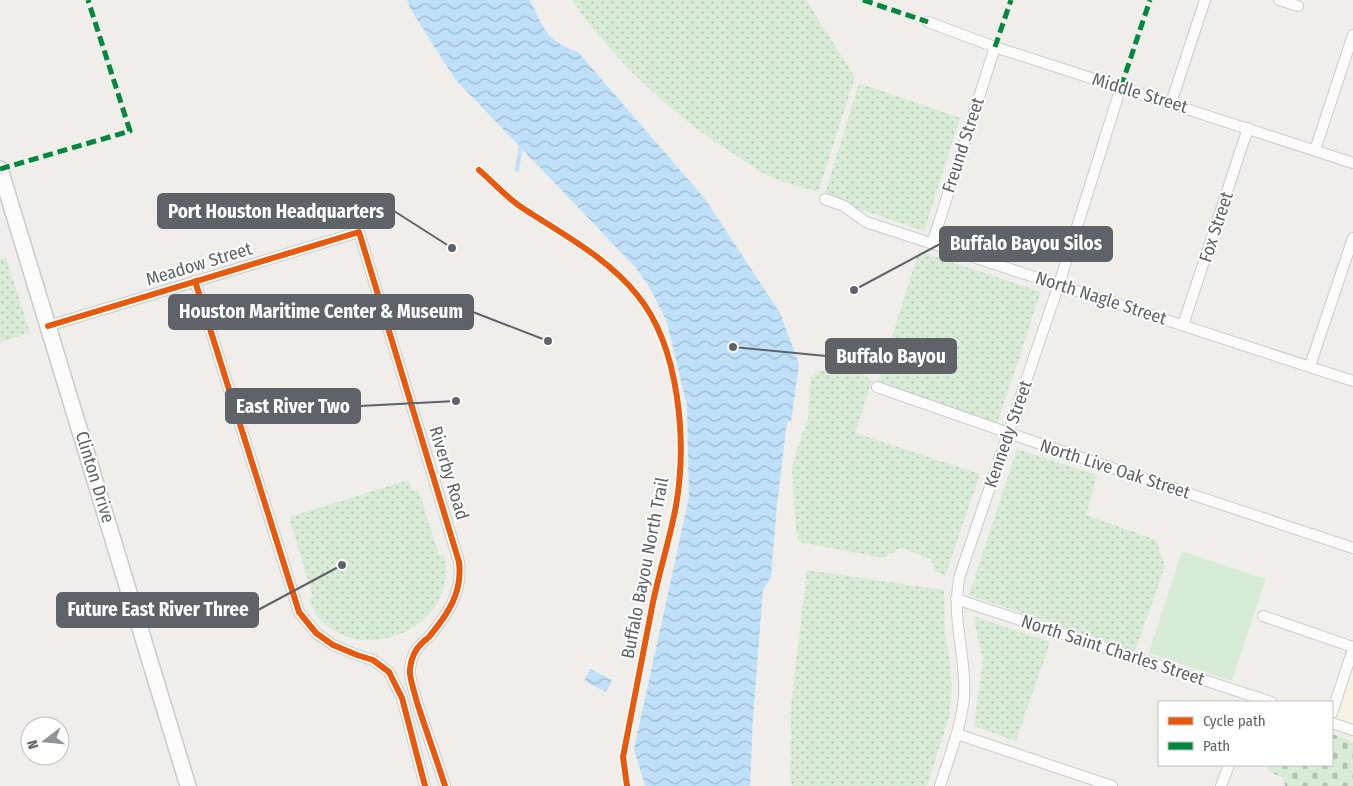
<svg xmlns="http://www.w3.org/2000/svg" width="1353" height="786" viewBox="0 0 1353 786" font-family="'Fira Sans Condensed',sans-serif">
  <defs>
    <pattern id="grass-dots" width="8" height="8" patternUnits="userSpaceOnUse" patternTransform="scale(1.25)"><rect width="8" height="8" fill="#d8ebd6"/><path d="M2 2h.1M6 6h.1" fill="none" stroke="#b2c2b1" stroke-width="1.8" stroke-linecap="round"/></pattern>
    <pattern id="cemetery-stones" width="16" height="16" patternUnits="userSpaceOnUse" patternTransform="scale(1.25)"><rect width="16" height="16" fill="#d8ebd6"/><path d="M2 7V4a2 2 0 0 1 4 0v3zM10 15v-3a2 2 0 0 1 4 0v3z" fill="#b2c2b1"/></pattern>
    <pattern id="water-waves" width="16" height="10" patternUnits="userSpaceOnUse" patternTransform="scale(1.25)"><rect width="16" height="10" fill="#bfe0f9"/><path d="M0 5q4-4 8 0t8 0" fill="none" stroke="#9eb9cd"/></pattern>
  </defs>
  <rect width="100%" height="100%" fill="#efeeea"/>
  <path fill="#f7f3e4" d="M1353,666V725L1336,719Z"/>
  <path fill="url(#grass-dots)" d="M572,0H806L855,77L818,192C801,187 783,183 767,175C756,170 745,161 735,155C672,115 614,61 572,0Z
    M859,83L960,118L924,231L824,197Z
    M919,251L1041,292L997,424L878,381Z
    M6,258L30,333L0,342V260Z
    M849,367L863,374L872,381L855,433L980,474L945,576L935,570L931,559L901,548L883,558L799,542L796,532L792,468L796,452L808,418L811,377L820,371Z
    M1017,449L1097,475L1086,515L1156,540L1165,567L1135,651L969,595Z
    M409,480L412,491L418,489L439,555L444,554C463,637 338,675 308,599L313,597L289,517Z
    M807,570L944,590L945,632L949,655L952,687L949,717L927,786H792L790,777L791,707Z
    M973,616L1050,642L1016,741L974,726L983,660Z"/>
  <path fill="url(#cemetery-stones)" d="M1332,734L1353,742V786H1285L1284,779L1267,770L1269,765H1332Z"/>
  <path fill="#d8ebd6" d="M1182,551L1266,579L1232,681L1149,653Z"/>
  <path fill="url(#water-waves)" d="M407,0H530C544,29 546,41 578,52L705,199L780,313L799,364L791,422L787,421L777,505L771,577L763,590L753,717L750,786H645L634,749L689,497L687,406L667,322L650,288L636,268L455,79L411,10Z
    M590,669L612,680L606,692L584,681Z"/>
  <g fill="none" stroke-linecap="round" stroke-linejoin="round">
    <path stroke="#bfe0f9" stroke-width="4" d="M517,170L521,145"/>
    <defs>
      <path id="street" d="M1279,0L1298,6
        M928,22L995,47L1353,163
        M1171,103L1205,0
        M1315,150L1353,35
        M825,199L844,206L866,222L1353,381
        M932,244L995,47
        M195,281L299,612L316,633L333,645L357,655L373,660L389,672L402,698L425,786
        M1183,325L1248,128
        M48,326L359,232L459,562C463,593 447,615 429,637C427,639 425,640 423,642C415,649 411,658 410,669C409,679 414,689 416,699C425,728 436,757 445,786
        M1310,366L1353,238
        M877,387L1049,447L1353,548
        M956,599L1271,702
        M1263,616L1353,647
        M1332,713L1353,649
        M1332,723L1353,730
        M957,734L1112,786
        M940,786C949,757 961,728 964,697C967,655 950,620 960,575L1059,284L1121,87
        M1221,786L1229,765"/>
      <path id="secondary" d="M0,169L188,786"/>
    </defs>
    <use href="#street" stroke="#cbcccc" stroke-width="12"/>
    <use href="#secondary" stroke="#cacacb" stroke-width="18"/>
    <use href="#street" stroke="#fdfcfc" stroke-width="10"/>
    <use href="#secondary" stroke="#fdfcfc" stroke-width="15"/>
    <path stroke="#00873e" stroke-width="5" stroke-dasharray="10 5" stroke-linecap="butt" d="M863,0L928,22
      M995,47L1011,0
      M1121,87L1150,0
      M0,169L130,131L88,0"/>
    <defs>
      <path id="cycleway" d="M479,170C493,182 506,197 521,207C562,234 607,257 638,296C680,348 687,442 676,506C670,538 660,569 653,602C643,653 633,705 623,757L627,786
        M195,281L299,612L316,633L333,645L357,655L373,660L389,672L402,698L425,786
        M48,326L359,232L459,562C463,593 447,615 429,637C427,639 425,640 423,642C415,649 411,658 410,669C409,679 414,689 416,699C425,728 436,757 445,786"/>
    </defs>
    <use href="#cycleway" stroke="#fff" stroke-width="9"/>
    <use href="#cycleway" stroke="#e8590c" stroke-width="6"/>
  </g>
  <g text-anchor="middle" stroke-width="4" stroke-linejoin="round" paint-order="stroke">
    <g font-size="18" fill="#5f6368" stroke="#fff">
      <text transform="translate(1140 93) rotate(17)" y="6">Middle Street</text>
      <text transform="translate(963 145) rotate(-72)" y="6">Freund Street</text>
      <text transform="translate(1216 227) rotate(-72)" y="6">Fox Street</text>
      <text transform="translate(199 264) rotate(-17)" y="6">Meadow Street</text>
      <text transform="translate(1101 298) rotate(18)" y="6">North Nagle Street</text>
      <text transform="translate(1008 434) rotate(-71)" y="6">Kennedy Street</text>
      <text transform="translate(1115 469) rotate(18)" y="6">North Live Oak Street</text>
      <text transform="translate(449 473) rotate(73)" y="6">Riverby Road</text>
      <text transform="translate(95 477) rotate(73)" y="6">Clinton Drive</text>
      <text transform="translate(645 568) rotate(-79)" y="6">Buffalo Bayou North Trail</text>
      <text transform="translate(1113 650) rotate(18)" y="6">North Saint Charles Street</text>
    </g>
  </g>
  <path fill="none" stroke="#5f6368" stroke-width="2" d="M452 248L394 211M854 290L940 244M548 341L473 312M733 347L826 356M456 401L360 406M342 565L258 610"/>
  <g fill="#5f6368" stroke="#fff" stroke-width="2">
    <circle cx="452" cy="248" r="5"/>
    <circle cx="854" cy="290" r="5"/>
    <circle cx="548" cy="341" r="5"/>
    <circle cx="733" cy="347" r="5"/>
    <circle cx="456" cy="401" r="5"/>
    <circle cx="342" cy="565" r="5"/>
  </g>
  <g fill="#5f6368" stroke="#5f6368" stroke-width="2">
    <rect x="158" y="194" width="236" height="34" rx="5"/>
    <rect x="940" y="227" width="172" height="34" rx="5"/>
    <rect x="169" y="295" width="304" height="34" rx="5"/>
    <rect x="826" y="339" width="130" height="34" rx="5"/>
    <rect x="226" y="389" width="134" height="34" rx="5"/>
    <rect x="57" y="593" width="201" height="34" rx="5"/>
  </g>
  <g font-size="19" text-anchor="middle" font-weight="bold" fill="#fff">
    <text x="276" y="218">Port Houston Headquarters</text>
    <text x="1026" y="250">Buffalo Bayou Silos</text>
    <text x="321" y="318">Houston Maritime Center &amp; Museum</text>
    <text x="891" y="363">Buffalo Bayou</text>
    <text x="293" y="413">East River Two</text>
    <text x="158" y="616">Future East River Three</text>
  </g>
  <rect x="1158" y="701" width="175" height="65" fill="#ffffff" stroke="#bfc1c3"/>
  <rect x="1168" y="717" width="25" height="8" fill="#e8590c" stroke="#bfc1c3"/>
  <text x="1203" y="726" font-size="15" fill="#5f6368">Cycle path</text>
  <rect x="1168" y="742" width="25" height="8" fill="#00873e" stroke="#bfc1c3"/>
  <text x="1203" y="751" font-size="15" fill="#5f6368">Path</text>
  <g transform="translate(45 741) rotate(254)"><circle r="24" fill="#ffffff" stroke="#bfc1c3"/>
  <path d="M0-4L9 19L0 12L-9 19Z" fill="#919496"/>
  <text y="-8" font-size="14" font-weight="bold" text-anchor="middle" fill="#5f6368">N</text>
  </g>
</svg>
